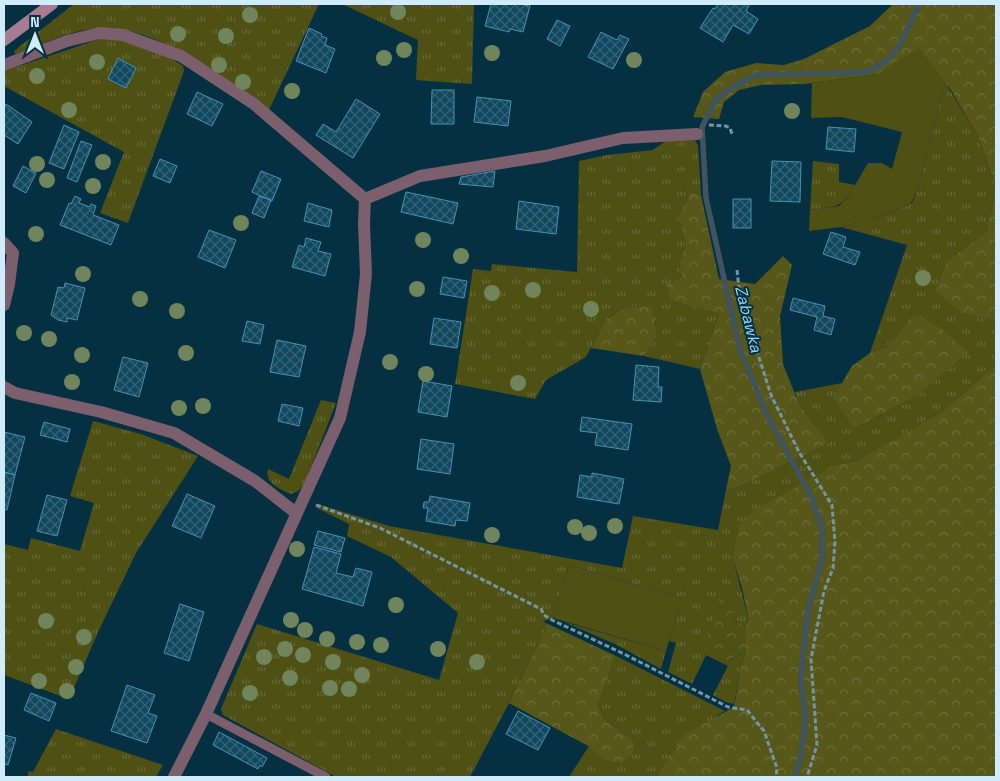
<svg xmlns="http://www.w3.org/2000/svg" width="1000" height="781" viewBox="0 0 1000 781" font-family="'Space Grotesk',sans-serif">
  <defs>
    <pattern id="grass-tufts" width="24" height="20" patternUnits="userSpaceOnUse" patternTransform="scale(1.25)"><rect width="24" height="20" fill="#4f5014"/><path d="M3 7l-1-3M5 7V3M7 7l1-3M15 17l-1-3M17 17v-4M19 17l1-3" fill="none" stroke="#676937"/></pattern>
    <pattern id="forest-crowns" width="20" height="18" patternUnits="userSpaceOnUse" patternTransform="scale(1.25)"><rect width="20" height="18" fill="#565719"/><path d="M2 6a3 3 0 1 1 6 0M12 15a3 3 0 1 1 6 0" fill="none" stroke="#6d6f3b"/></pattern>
    <pattern id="park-crowns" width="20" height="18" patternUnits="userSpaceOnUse" patternTransform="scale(1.25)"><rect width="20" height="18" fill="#4f5014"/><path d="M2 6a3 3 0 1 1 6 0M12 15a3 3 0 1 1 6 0" fill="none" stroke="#676937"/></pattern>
    <pattern id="building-cross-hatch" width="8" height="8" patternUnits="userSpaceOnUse" patternTransform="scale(1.25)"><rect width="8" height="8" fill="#12485e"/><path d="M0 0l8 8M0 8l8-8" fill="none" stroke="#336376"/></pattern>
  </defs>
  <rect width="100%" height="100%" fill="#053041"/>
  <path fill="url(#grass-tufts)" d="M74,4H319L268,112C220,78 153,20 91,29C66,32 41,45 18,54L14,53L15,50Z
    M342,4H474L472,84L416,80L418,40Z
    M117,38L169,57L183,66L184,71L128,223L100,213L124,152L4,86V71L100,39Z
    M945,82L978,136L996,189L986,232L948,260L963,314L996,321V364L943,411L855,461L836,465L733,559L749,621L746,626L733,619L721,594L729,661L746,650L741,666L734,704L726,702L713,695L728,666L706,655L692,684L668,672L676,643L669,641L682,598L569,565L553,618L543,621L548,624L509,703L470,777H336L223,715L221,709L257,624L439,680L458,613L391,557L347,536L349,524L317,508L318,504L389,526L622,568L633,516L718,530L726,490L739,487L829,443L799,404L795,392L842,383L833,398L853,429L917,396L967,352L913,314L889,346L870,353L907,245L841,227L884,215L912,203L918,188Z
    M694,139L698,145L701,195L691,192L678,216L686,245L679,263L682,277L671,301L719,314L700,369L644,356L657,336L650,306L627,307L606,319L586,357L546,380L535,399L455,384L473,269L491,271L492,264L577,272L579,161L607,155L653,150L667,140Z
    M813,161L839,164V182L855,185C842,209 836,206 810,210Z
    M321,400L336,403L304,485L298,491L291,494C280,489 264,483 268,469L289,479Z
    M93,421L141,434L198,456L136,553L99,630L69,699L4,675V544L28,550L31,538L80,551L94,503L70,496Z
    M564,622L666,651L661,669L615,644Z
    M616,656L725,711L719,714L659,773L658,777H569L589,746L603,759L634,741L604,719L598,705Z
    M56,729L163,765L156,777H28V771L33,772Z"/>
  <path fill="url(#forest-crowns)" d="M893,4H996V188L978,136L951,90L919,49L878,74L804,84L761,85L739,90L724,102L719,119L693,117L703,92L725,72L756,63L784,65L804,59L870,26Z
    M996,189V321L963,314L935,290L948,260L986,232Z
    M691,192L701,195L719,279L755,284L783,256L792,265L780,316L783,364L799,404L829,443L739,487L726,490L731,466L717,429L700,369L719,314L671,301L666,284L682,277L679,263L686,245L678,216Z
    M651,306L657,336L644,356L591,348L606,319L627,307Z
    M913,314L939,327L968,352L917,396L853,429L833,398L852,366L870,353L889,346Z
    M996,364V777H658L659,773L687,733L734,707L741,666L746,650V626L749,621L742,588L733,559L739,525L756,509L836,465L855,461L943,411Z
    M548,624L616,656L598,705L604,719L634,741L633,754L621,763L603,759L588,746L509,703Z"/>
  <path fill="url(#park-crowns)" d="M721,593L738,598L733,619L746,626V650L729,661L709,653L704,644Z"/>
  <path fill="#4f5014" d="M919,48L945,82L918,188L911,203L884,215L841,227L809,231L810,210L839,206L848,197L868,163H882L892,169L902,132L842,117L811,118L812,83L878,74Z
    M569,565L682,598L666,651L553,618Z"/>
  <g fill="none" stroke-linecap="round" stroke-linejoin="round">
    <path stroke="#3f545f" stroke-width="5.5" d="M794,777L799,764L804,736L805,715L801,676L803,656L808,609L822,560V529L812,498L768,417L740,350L706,198L702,127L717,98L732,87L756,75L841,73L870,71L889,59L902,41L919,4"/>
  </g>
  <path fill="url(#building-cross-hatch)" stroke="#4692b4" d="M491,4H521L530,6L523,32L510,29L509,32L485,26Z
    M718,4H750L746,11L758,19L749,34L733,25L723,42L700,28L713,8L715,9Z
    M557,20L570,26L560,46L547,39Z
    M309,28L322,34L321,36L327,38L325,45L335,49L326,73L296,61Z
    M601,32L617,40L620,35L629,39L613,69L588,57Z
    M118,58L136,68L126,88L108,79Z
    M432,90H454V124H431Z
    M197,92L223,104L212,126L187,114Z
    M477,97L511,101L508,126L474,122Z
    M356,99L380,114L353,158L316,135L323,124L336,132Z
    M6,104L32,122L18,144L4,135V108Z
    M64,125L79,132L64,169L49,163Z
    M828,127L856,129L854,152L826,149Z
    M81,141L92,145L77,182L67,178Z
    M160,159L177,166L170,183L153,176Z
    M772,161L801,162L800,202L770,201Z
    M23,166L36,173L26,193L13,186Z
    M261,171L281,179L272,201L252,192Z
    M495,171L493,187L459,184L461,177Z
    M406,192L458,203L453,224L401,212Z
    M75,196L81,199L79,203L90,207L91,204L96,206L93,215L119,225L111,245L60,225L69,203L71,204Z
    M259,196L271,200L264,218L252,213Z
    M733,199H751V228H733Z
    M519,201L559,207L556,234L516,229Z
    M308,203L332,210L329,227L304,221Z
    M209,230L236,240L225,268L198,257Z
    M831,232L846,237L843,247L860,252L855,265L823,254Z
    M306,238L321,242L318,251L331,254L325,276L292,267L299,245L304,247Z
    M443,277L467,281L464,298L440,294Z
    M65,283L85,288L77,320L67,318V322L58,320L51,315L58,287L64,288Z
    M793,298L825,306L823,316L835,319L831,335L814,330L817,317L790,310Z
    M434,318L461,322L457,348L430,344Z
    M247,321L264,325L260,344L242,341Z
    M277,340L306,346L299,377L270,372Z
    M123,357L148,363L139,397L114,390Z
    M636,365L659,367L658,387H662L661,402L633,400Z
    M423,381L452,386L447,417L418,412Z
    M282,404L303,408L299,426L278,421Z
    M582,417L632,424L628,450L595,445L597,433L580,431Z
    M44,422L70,429L67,442L40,435Z
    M4,432L25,437L15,475L4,472Z
    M421,439L454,444L450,474L417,469Z
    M4,472L15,475L7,510L4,509Z
    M592,473L624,479L619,504L577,497L580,475L592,477Z
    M187,494L215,506L201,538L172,526Z
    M47,495L67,500L57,536L37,531Z
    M430,496L470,503L467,521L456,520L455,526L426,521L428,508H423L424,502H429Z
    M318,531L345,538L341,552L314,545Z
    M314,547L341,554L336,573L353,577L356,568L372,572L363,606L302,589Z
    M180,604L204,612L189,661L164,653Z
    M127,685L155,695L148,713L157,716L147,743L111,731Z
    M31,693L56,703L49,721L24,710Z
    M518,711L550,728L538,750L506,734Z
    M219,732L267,758L262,767L260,765L258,769L213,745Z
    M4,735L16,738L8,765L4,764Z"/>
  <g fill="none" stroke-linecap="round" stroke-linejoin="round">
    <path stroke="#7396a6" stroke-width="3" stroke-dasharray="5 2.5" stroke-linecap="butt" d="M709,125L726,126L730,128L732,134
      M737,270L740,298L771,395L799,452L832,505L835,542L833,568L824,591L811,659L817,745L807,777
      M316,505L380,528L541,609L544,615L552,620L624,654L728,707L747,710L764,731L777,768L776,777"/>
    <path stroke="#7b5f6c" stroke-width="9" d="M206,714L326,777"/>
    <path stroke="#7b5f6c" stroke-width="12" d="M4,65L67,41L100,33L123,35L181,56L254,104L365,199
      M4,243L13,253L9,284L4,305
      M4,387L15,393L101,412L174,433L255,481L296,513
      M174,777L206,714L340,418L360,332L366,274L364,224L365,199L420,176L545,156L623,138L697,134"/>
    <path stroke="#a87c90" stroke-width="12" d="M4,40L52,4"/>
  </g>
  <g fill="#70855b">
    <circle cx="398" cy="12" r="8"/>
    <circle cx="250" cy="15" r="8"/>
    <circle cx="178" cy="34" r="8"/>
    <circle cx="226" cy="36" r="8"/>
    <circle cx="404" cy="50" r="8"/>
    <circle cx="492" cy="53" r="8"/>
    <circle cx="384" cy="58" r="8"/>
    <circle cx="634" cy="60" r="8"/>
    <circle cx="97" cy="62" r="8"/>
    <circle cx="219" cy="65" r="8"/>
    <circle cx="37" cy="76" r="8"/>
    <circle cx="243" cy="82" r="8"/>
    <circle cx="292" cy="91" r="8"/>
    <circle cx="69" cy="110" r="8"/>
    <circle cx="792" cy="111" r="8"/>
    <circle cx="103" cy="162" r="8"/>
    <circle cx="37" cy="164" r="8"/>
    <circle cx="47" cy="180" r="8"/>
    <circle cx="93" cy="186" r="8"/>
    <circle cx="241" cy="223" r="8"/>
    <circle cx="36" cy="234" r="8"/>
    <circle cx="423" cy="240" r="8"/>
    <circle cx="461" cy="256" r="8"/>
    <circle cx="83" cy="274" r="8"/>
    <circle cx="923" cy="278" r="8"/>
    <circle cx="417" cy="289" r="8"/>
    <circle cx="533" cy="290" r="8"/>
    <circle cx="492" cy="293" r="8"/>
    <circle cx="140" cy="299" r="8"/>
    <circle cx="591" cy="309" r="8"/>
    <circle cx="177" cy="311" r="8"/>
    <circle cx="24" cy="333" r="8"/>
    <circle cx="49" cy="339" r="8"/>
    <circle cx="186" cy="353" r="8"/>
    <circle cx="82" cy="355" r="8"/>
    <circle cx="390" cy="362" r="8"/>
    <circle cx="426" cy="374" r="8"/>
    <circle cx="72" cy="382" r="8"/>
    <circle cx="518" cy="383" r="8"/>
    <circle cx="203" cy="406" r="8"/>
    <circle cx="179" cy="408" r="8"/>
    <circle cx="615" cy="526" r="8"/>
    <circle cx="575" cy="527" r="8"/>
    <circle cx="589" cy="533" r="8"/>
    <circle cx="492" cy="535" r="8"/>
    <circle cx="297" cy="549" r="8"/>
    <circle cx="396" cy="605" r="8"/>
    <circle cx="291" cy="620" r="8"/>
    <circle cx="46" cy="621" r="8"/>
    <circle cx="305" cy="630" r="8"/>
    <circle cx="84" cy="637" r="8"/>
    <circle cx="327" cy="639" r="8"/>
    <circle cx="357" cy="642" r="8"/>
    <circle cx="381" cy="645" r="8"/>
    <circle cx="285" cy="649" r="8"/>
    <circle cx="438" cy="649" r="8"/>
    <circle cx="303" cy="655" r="8"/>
    <circle cx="264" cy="657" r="8"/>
    <circle cx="333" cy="662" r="8"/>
    <circle cx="477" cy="662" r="8"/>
    <circle cx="76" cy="667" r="8"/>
    <circle cx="362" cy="675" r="8"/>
    <circle cx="290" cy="678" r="8"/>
    <circle cx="39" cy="681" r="8"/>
    <circle cx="330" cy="688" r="8"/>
    <circle cx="349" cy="689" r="8"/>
    <circle cx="67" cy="691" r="8"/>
    <circle cx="250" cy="693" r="8"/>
  </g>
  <g text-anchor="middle" stroke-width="4" stroke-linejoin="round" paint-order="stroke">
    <g font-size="16" font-style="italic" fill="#8bd7fb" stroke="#053041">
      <text transform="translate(749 319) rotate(76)" y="6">Zabawka</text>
    </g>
  </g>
  <rect width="1000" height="781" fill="none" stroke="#d0ecfb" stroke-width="10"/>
  <g transform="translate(35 35)" stroke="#053041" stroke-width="4" paint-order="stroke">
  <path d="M0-4L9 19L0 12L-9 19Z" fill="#d0ecfb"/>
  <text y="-8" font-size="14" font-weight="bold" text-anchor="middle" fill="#d0ecfb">N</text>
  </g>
</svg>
